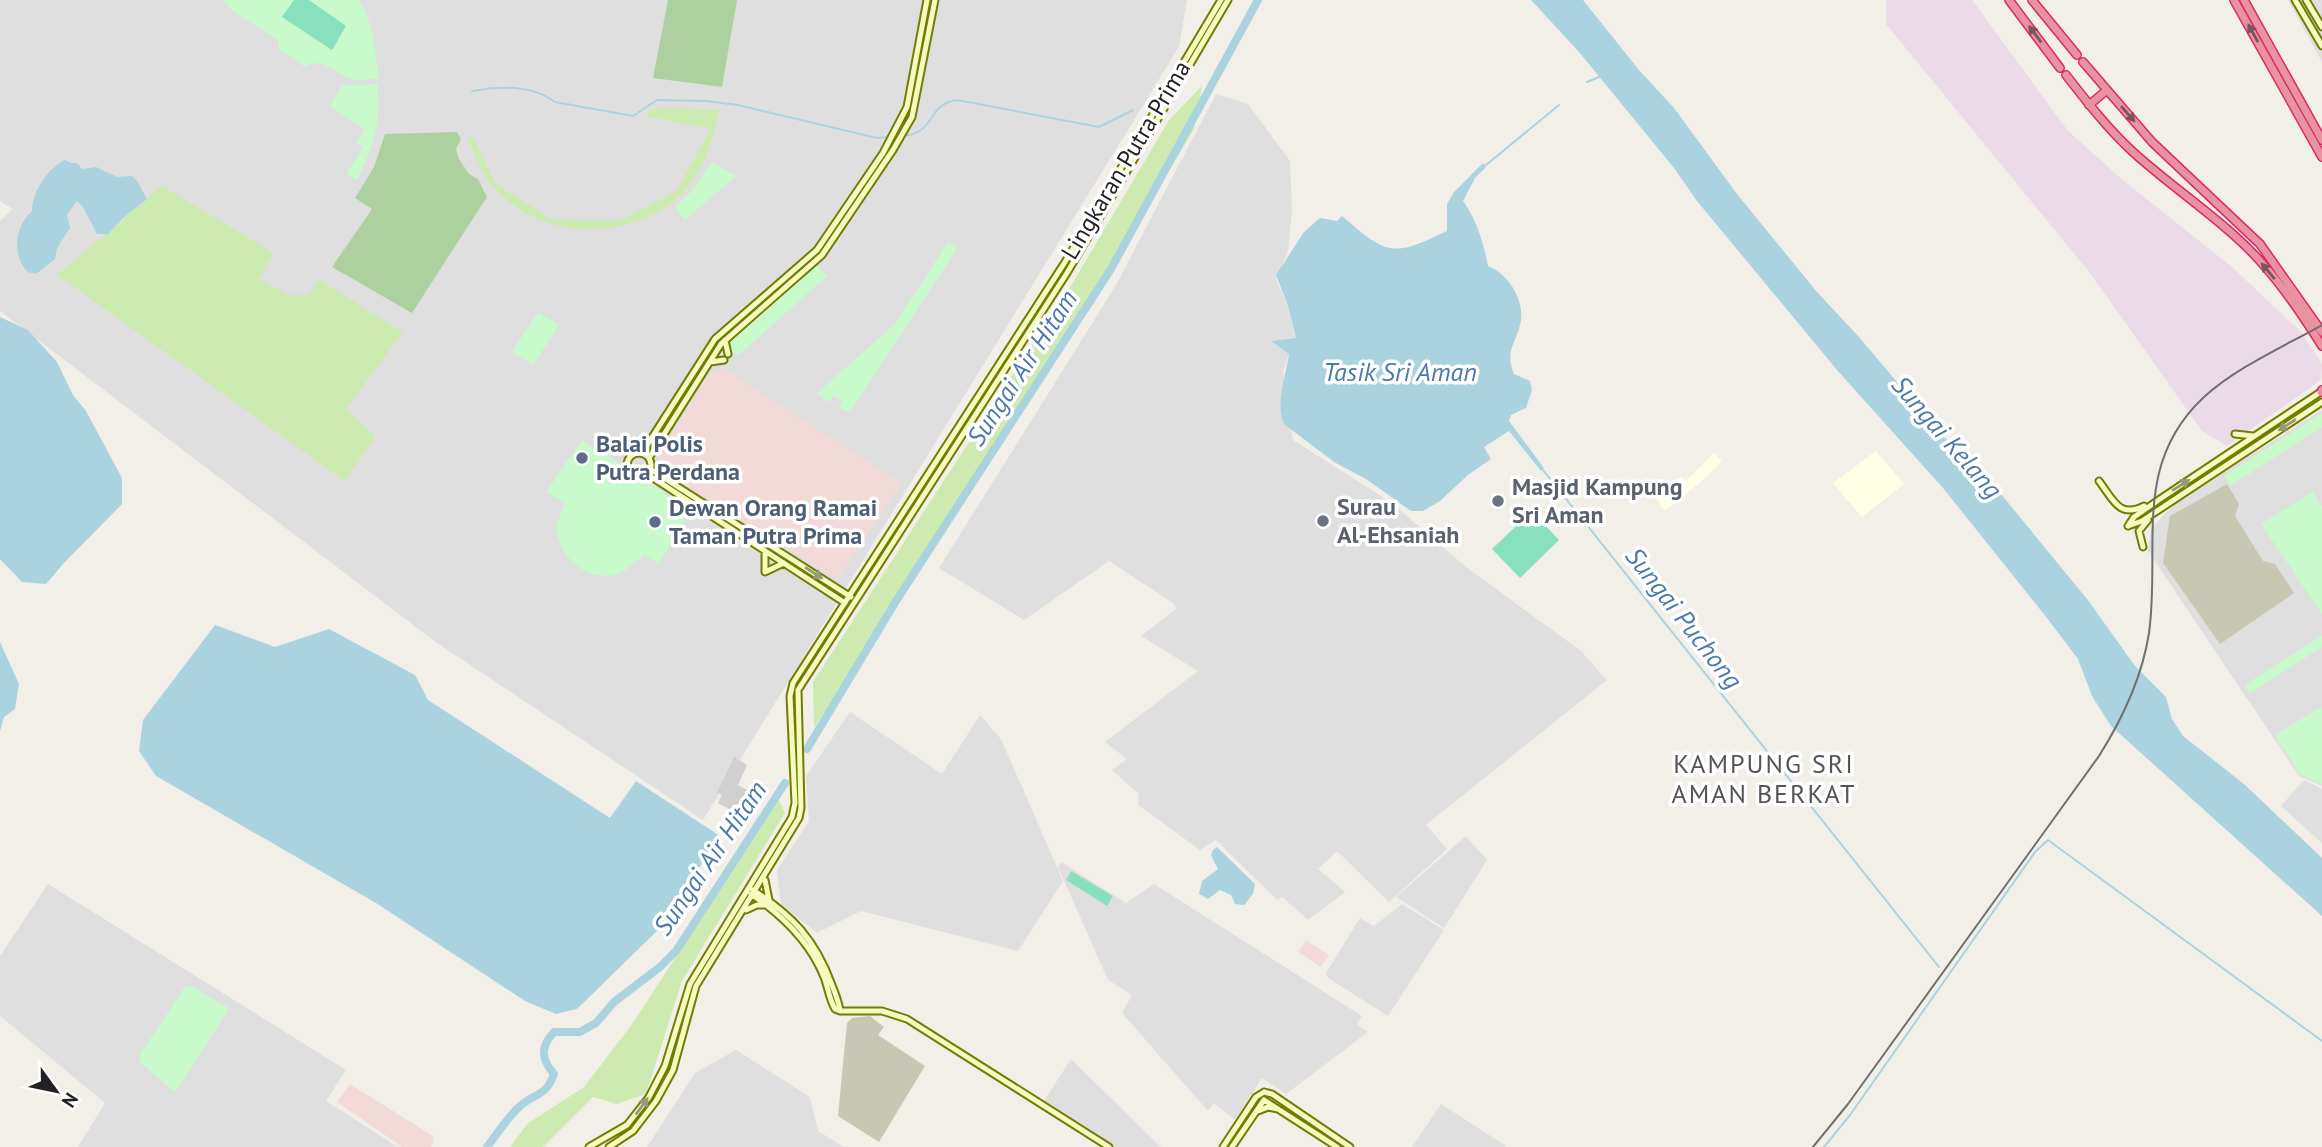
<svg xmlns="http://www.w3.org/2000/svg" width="2322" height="1147" viewBox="0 0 2322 1147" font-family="'PT Sans',sans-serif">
  <rect width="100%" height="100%" fill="#f2efe9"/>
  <path fill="#e0dfdf" d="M0,0H1187L1179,47L703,820L437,643L0,311V221L13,209L0,201Z
    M2288,0H2322V62Z
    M1216,94L1248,104L1290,161L1292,211L1288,251L1276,280L1288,306L1296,339L1273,341L1289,354L1283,372L1293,440L1392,503L1466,567L1581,651L1607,680L1426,825L1447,849L1389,902L1337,851L1318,869L1345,892L1308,920L1282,897L1277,900L1216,840L1200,850L1138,805L1139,794L1112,770L1127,759L1105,742L1198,671L1141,636L1176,609L1173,603L1109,561L1024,620L939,568L1116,285Z
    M2322,410V786L2299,776L2148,551L2151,528L2178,501Z
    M850,712L942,774L980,715L1001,739L1063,881L1018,951L861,911L817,933L781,904L777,870L809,821L806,776Z
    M2304,780L2322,789V843L2281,806Z
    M1466,836L1487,860L1444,928L1396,897Z
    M1061,862L1126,903L1154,884L1362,1016L1357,1024L1368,1032L1286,1094L1262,1078L1235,1120L1214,1103L1208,1111L1122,1013L1132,995L1108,980L1058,867Z
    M48,884L346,1070L326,1101L398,1147H78L105,1103L0,1016V956Z
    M1402,904L1444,930L1388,1016L1328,978L1326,973L1360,918L1374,926Z
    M736,1050L810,1097L818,1131L844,1147H647L695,1073Z
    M1071,1059L1161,1147H1115L1044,1101Z
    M1441,1104L1506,1146L1505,1147H1412Z"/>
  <path fill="#f2dad9" d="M725,369L901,483L838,580L661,470L658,456L710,373Z
    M1306,940L1329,955L1321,967L1298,952Z
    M350,1084L433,1136L434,1143L431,1147H402L337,1102Z"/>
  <path fill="#ebdbe8" d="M1886,0H1972L2068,131L2124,181L2232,267L2302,333L2322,364L2321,380L2227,446L2202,431L2090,273L1886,24Z"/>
  <path fill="#ffffe5" d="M1876,451L1904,484L1862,517L1833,483Z
    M1714,453L1722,461L1709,475L1665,511L1657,500L1681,477L1686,481Z"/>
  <path fill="#d0d0d0" d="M734,757L747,765L738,785L751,792L738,814L718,803L722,795L717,793Z"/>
  <path fill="#c7c7b4" d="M2227,484L2239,504L2235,516L2263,561L2275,564L2294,593L2220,644L2163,563L2170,516Z
    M870,1016L884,1027L878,1035L925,1066L879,1142L838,1116L847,1023L852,1018Z"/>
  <path fill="#cdebb0" d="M1202,86L1194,129L1097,293L916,575L814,728L813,682L1075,279L1169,120Z
    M655,108L720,110C711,141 708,163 687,188C670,208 648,220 623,225C553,241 488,208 468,138L474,137L495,183L551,219L618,221L676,191L711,129L644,116Z
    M162,186L274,253L258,279L289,295H309L318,279L403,332L346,409L376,436L345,481L57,275Z
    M778,798L785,813L682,981L646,1094L617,1104L593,1097L543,1147H510L527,1124L584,1087L633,1023Z"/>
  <path fill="#add19e" d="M668,0H737L722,87L653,78Z
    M457,132L461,139L456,149L459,159L469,174L478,179L487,197L412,313L332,267L372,209L355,198L374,167L385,134Z"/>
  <path fill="#c8facc" d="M223,0H358C374,22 375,52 379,78C371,79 364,81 356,80C337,76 324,55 305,67L279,49L278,40L234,12Z
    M377,84C381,123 374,146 357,180L346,174L363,148L356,143L365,130L330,106L342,86Z
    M712,162L736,176L685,220L675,207L694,189Z
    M948,242L957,249L850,412L839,408L843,402L834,396L830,402L817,395L818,392L894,325Z
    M815,265L827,276L740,354H731L727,342Z
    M538,312L559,325L533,365L512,352Z
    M2322,413V427L2230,486L2224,476Z
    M582,440L620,464V471L624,477L632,481H647L690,511L659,564L645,555C635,561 628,570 617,574C589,583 559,558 557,530C557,521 562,512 565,503L546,492Z
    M2313,492L2322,506V614L2261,524Z
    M2322,635V647L2250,693L2245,685Z
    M2321,707L2322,709V784L2300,774L2275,735Z
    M189,985L227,1007L228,1011L176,1091H173L140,1062L139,1056L185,987Z"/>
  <path fill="#88e0be" d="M294,0H309L346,26L332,50L282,17Z
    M1532,511L1559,540L1520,578L1492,549Z
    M1071,871L1113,896L1107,906L1066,880Z"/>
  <path fill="#aad3df" d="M1531,0H1583L1639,70L1674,108L1737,194L1817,292L1859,337L1940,433L1996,488L2087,599L2135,666L2166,697L2172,719L2183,736L2244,784L2322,858V916L2111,726L2092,696L2078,659L2047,618L1943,488L1837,370L1697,201L1674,168L1579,52Z
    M65,160L71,163H77L82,169L96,167L117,177L131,176L137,181L147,199L123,218L108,234H97L83,207L77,201L67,215L70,228L57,248L55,259L36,274L28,272C11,255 15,226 32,211C32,192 48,168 65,160Z
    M1483,163L1486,167L1475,178L1463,201C1477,220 1483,242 1488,266C1507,273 1524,298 1521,320C1517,344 1504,349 1514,374L1530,381L1532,390L1526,408L1511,415L1509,421L1544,468L1541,471L1509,431L1484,447L1491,459L1468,475L1440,501L1423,511H1411L1366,479L1334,462L1284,424C1275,404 1286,375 1289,354L1271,341L1296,338L1288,306L1276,275L1304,232L1320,218L1337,221L1342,216C1388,256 1393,257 1447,231V204L1454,192Z
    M0,317L28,330L57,362L73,395L86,411L122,478V504L63,564L46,584L22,582L0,559Z
    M215,625L275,647L329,629L415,675L428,700L610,818L636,781L720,836L659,929L577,1009L556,1014L525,1001L376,903L156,776L139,751L143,720Z
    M0,642L19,684L15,709L4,717L0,731Z
    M1217,847L1255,884L1253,894L1244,905L1235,904L1231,895L1220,890L1208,899L1199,894L1202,881L1218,869L1211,855L1213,850Z"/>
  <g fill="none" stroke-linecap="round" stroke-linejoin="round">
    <path stroke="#aad3df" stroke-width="2" d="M1587,82L1599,77
      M472,91C499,86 532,84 555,102L633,116L657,100L706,101L738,105L877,138L897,136
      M903,136C938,132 926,104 957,100L1099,127L1133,110
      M1486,165L1559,105
      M1543,470L1939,967
      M1824,1147L1850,1115L2035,852L2048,840L2322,1041"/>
    <path stroke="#aad3df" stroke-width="8" d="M807,749L896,601L1111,269L1258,0
      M487,1147C497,1134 507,1118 519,1107C534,1093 546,1097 554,1074C541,1059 540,1047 554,1032H580L596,1023L614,1002L660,967L676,951L785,783"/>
    <defs>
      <path id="secondary" d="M2295,0L2322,46
        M2306,0L2322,27
        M725,340L728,354
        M710,362L724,360
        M2235,434L2253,436
        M627 465a12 12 0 1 1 24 0a12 12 0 1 1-24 0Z
        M642,453L715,339L817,250L883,153L907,107L927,0
        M649,458L721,344L822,255L893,150L912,117L935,0
        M650,469L851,597
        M647,474L845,603
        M2099,481C2113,499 2119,519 2144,506
        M2128,526L2134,517L2160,499L2322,391
        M2128,526L2142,521L2322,402
        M2143,547L2139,531L2148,520
        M765,551V572L784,563
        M765,880L769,900
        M753,890C793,916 815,939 832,985C835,993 839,1002 840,1011
        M751,894C782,915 810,942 824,977C828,987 829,999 835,1009L840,1011H882L907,1019L1109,1147
        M746,910L757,905H766
        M1264,1092L1272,1094L1350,1147
        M1264,1100L1337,1147
        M1258,1111L1268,1107L1278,1109
        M589,1147L627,1125L649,1097L665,1066L690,984L792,817L795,803L790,696L793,683L1065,262L1221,0
        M609,1147L633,1131L656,1101L673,1070L696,986L799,818L801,808L798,690L1067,273L1228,0
        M1223,1147L1256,1097L1264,1092
        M1232,1147L1264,1100"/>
      <path id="motorway" d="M2009,0L2060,68
        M2032,0L2077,55
        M2234,0L2322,157
        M2244,0L2322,140
        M2083,62L2152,142L2260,244L2322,332
        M2066,75C2087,102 2108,129 2133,152C2166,182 2203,207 2236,237C2271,268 2298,308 2322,346
        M2089,105L2107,90
        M2321,392L2322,390"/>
    </defs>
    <use href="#secondary" stroke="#707d05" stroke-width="9"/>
    <use href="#motorway" stroke="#dc2a67" stroke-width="10"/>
    <use href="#secondary" stroke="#f7fabf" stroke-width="5"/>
    <use href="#motorway" stroke="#e892a2" stroke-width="7"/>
    <path stroke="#707070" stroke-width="2" d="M1813,1147L1848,1104L2099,756C2123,718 2142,678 2149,633C2161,547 2131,465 2204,397C2237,367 2283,347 2322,325"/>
  </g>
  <defs><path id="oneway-solid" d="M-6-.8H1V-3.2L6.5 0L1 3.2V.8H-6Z" transform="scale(1.75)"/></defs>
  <g fill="#7b545c">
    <use href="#oneway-solid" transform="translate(2253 33) rotate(-119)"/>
    <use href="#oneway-solid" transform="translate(2035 34) rotate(-127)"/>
    <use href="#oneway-solid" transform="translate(2128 114) rotate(49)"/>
    <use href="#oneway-solid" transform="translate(2268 271) rotate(-130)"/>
  </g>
  <g fill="#979978">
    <use href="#oneway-solid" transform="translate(2287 425) rotate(147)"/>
    <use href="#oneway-solid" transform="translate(2181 485) rotate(-32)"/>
    <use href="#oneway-solid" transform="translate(814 573) rotate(33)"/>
    <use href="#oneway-solid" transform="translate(642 1106) rotate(-54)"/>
  </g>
  <g fill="#5c6f8a" stroke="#fff" stroke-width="2.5">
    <circle cx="582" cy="458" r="7"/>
    <circle cx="655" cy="522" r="7"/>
  </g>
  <g fill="#6b7280" stroke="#fff" stroke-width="2.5">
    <circle cx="1498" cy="501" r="7"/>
    <circle cx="1323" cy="521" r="7"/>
  </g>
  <g text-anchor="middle" stroke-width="7" stroke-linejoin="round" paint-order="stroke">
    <g font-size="24" fill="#222" stroke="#fff">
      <text transform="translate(1126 160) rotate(-59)" y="8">Lingkaran Putra Prima</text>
    </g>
    <g font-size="24" font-weight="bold" fill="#4e5e75" stroke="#fff" text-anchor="start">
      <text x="596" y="452">Balai Polis<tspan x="596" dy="28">Putra Perdana</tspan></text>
      <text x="669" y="516">Dewan Orang Ramai<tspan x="669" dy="28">Taman Putra Prima</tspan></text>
    </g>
    <g font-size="24" font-weight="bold" fill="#5b616d" stroke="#fff" text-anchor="start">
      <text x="1512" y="495">Masjid Kampung<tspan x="1512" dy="28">Sri Aman</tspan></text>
      <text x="1337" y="515">Surau<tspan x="1337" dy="28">Al-Ehsaniah</tspan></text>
    </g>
    <g font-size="26" font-style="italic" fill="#4a7aab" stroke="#fff">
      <text transform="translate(1022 368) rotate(-57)" y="9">Sungai Air Hitam</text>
      <text x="1400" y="381">Tasik Sri Aman</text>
      <text transform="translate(1947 437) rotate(49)" y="9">Sungai Kelang</text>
      <text transform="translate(1684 618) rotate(52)" y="9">Sungai Puchong</text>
      <text transform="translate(710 858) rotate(-56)" y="9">Sungai Air Hitam</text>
    </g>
    <g font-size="26" letter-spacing="2" fill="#555" stroke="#fff">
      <text x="1764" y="773">KAMPUNG SRI<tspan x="1764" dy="30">AMAN BERKAT</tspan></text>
    </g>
  </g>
  <g transform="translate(56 1091) rotate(123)" stroke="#ffffff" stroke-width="5" paint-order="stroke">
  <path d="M0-5L12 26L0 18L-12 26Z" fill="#222222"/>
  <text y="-10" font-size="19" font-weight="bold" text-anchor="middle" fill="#222222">N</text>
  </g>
</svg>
